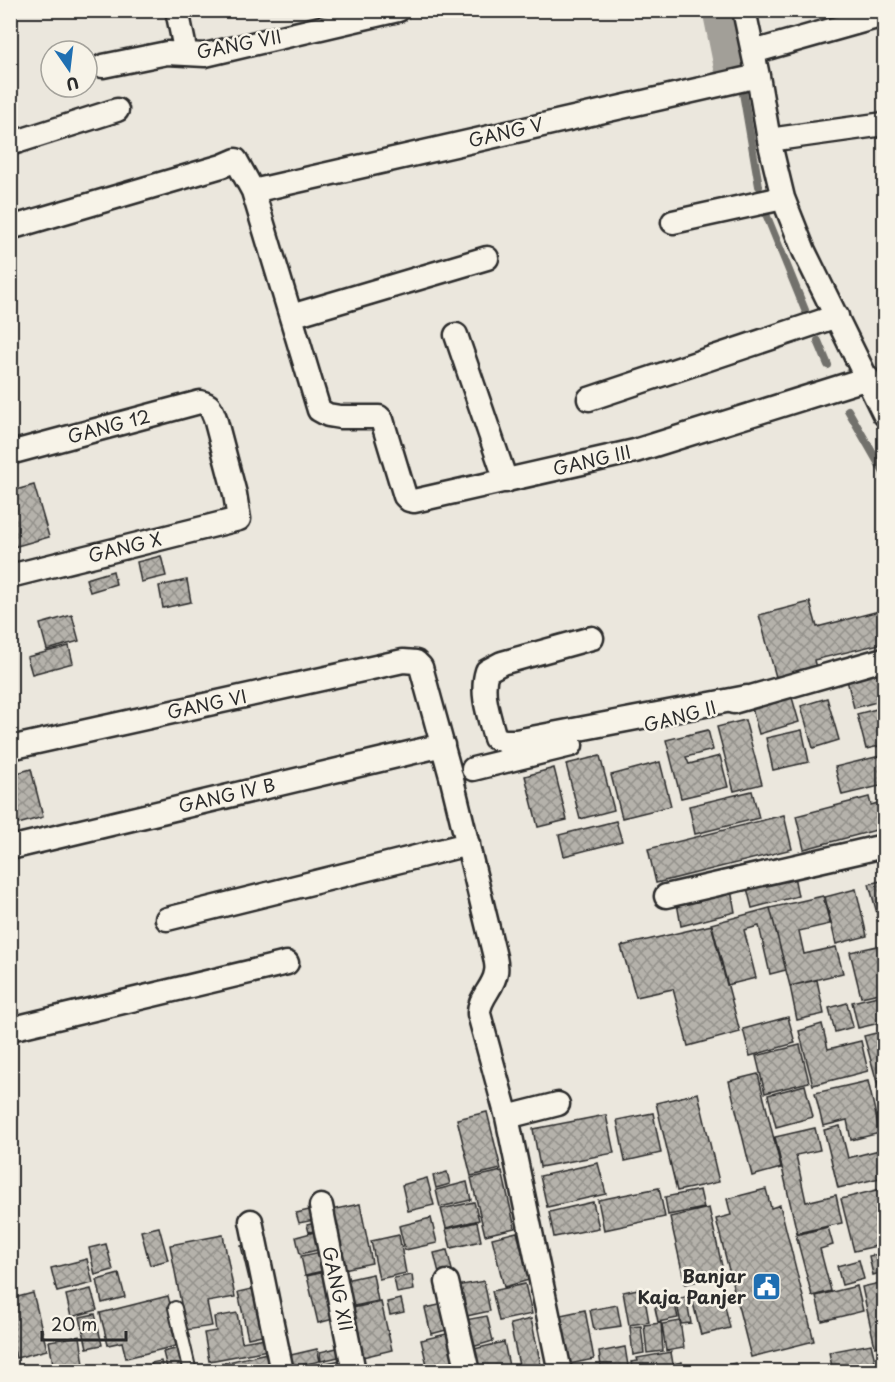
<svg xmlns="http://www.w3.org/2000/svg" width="895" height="1382" viewBox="0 0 895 1382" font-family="'Playpen Sans',sans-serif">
  <defs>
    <pattern id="building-cross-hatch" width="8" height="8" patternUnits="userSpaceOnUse" patternTransform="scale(1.5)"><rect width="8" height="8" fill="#b5b2ab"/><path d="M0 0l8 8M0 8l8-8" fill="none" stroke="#93918b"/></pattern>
  </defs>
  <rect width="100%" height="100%" fill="#ebe7dd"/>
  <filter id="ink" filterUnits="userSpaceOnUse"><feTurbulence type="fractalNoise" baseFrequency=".0167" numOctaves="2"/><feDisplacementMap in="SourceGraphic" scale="12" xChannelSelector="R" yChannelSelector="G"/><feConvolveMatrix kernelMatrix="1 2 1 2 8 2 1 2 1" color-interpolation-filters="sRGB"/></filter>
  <g filter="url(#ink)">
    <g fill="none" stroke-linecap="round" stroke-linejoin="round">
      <path stroke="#72716c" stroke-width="8" d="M743,93L759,186
        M766,214L805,310
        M818,341L828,365
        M848,410L884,473"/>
      <path stroke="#a29f98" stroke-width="51" d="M728,10L739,64"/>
    </g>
    <path fill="url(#building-cross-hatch)" stroke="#2b2b2b" stroke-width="1.5" d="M34,485L49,537L10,548V487L12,491Z
      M161,556L166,576L141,582L137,562Z
      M113,571L116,584L90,592L86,579Z
      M187,580L191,602L163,608L159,586Z
      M810,602L817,627L883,610L884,643L814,660L817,672L785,681L784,675L776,677L759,615Z
      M72,615L79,641L47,650L40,624Z
      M69,646L73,663L32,674L27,657Z
      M884,662V700L854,708L845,672Z
      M791,694L799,722L759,734L751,705Z
      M827,698L839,740L813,748L801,706Z
      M884,707V745L866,749L857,714Z
      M745,720L762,784L734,791L717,727Z
      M708,730L713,750L686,757L689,764L720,756L728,787L681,798L666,740Z
      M802,730L809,762L773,770L766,738Z
      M884,755V785L842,795L835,767Z
      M600,756L614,810L580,819L566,764Z
      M660,762L671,806L622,818L611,775Z
      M554,768L567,820L538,827L525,776Z
      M31,769L43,817L18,824L10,794V775Z
      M752,791L759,818L695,834L689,806Z
      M869,797L871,805L884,801V828L804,849L796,816Z
      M784,815L792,849L656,883L648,849Z
      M616,821L622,841L564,856L559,835Z
      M794,876L798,896L752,908L747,888Z
      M884,880V939L869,884Z
      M856,889L867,936L836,944L825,897Z
      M731,890L735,912L681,926L677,903Z
      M823,896L830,924L799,931L804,954L836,947L843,973L790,986L770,908Z
      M770,908L786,970L770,974L759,926L744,930L756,978L727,985L711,924Z
      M712,925L740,1032L688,1046L673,989L636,997L621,946Z
      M882,945L884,956V992L861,997L850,952Z
      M817,980L824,1014L797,1020L790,986Z
      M878,996L884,1022L858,1028L852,1002Z
      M847,1003L853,1027L835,1032L829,1008Z
      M788,1017L795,1043L750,1056L743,1029Z
      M822,1024L828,1049L861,1041L868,1071L813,1085L799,1031Z
      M884,1031V1107L864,1036Z
      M800,1045L809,1082L765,1093L756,1056Z
      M758,1074L781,1168L752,1176L729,1081Z
      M868,1081L880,1133L851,1140L847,1120L823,1126L815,1093Z
      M805,1085L813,1117L776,1127L768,1095Z
      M698,1093L719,1182L677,1191L656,1103Z
      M487,1112L501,1169L471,1176L457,1119Z
      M653,1113L661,1153L625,1161L617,1120Z
      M606,1115L614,1153L540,1167L533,1129Z
      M840,1126L848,1158L879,1150L884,1177L838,1188L824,1130Z
      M815,1128L820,1150L796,1155L806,1202L836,1195L842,1223L797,1233L775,1137Z
      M598,1163L606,1194L547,1207L540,1176Z
      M502,1171L515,1228L485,1235L471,1178Z
      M447,1172L450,1184L436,1188L433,1176Z
      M427,1178L434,1205L408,1211L402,1185Z
      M467,1182L471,1200L440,1207L436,1190Z
      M659,1188L665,1217L604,1230L598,1200Z
      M884,1188V1217L875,1219L881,1245L854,1251L841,1199Z
      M766,1189L771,1208L780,1205L814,1341L751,1357L716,1219L731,1215L727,1199Z
      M700,1190L704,1208L668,1215L665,1197Z
      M474,1202L479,1220L446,1228L441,1209Z
      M593,1202L599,1228L554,1237L549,1212Z
      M360,1204L372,1263L339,1270L326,1211Z
      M318,1208L320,1219L299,1223L296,1213Z
      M709,1208L724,1275L685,1284L670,1217Z
      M431,1218L437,1243L405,1250L399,1226Z
      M322,1221L323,1229L309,1232L307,1225Z
      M477,1222L481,1241L451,1248L446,1229Z
      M159,1227L168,1260L150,1265L141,1231Z
      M828,1227L833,1245L820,1249L831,1291L812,1296L796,1235Z
      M322,1230L326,1248L300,1254L296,1237Z
      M517,1232L529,1280L504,1287L492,1238Z
      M223,1235L235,1297L207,1302L212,1326L186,1330L170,1245Z
      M399,1235L406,1273L379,1279L371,1241Z
      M252,1243L260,1276L249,1279L241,1246Z
      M106,1244L113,1270L95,1275L89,1248Z
      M447,1250L454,1278L441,1281L434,1253Z
      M326,1251L331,1269L305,1275L301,1256Z
      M884,1253V1272L873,1275L869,1256Z
      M87,1259L93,1283L57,1292L51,1268Z
      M859,1260L864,1279L842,1285L837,1266Z
      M330,1271L341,1317L318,1323L307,1276Z
      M119,1274L125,1297L102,1303L97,1280Z
      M373,1274L378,1301L345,1308L340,1281Z
      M412,1275L414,1290L397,1293L394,1278Z
      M484,1281L490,1311L462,1317L456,1286Z
      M884,1282V1345L875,1347L862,1287Z
      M525,1284L532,1314L499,1321L492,1291Z
      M857,1286L863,1311L822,1321L816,1296Z
      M261,1287L271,1333L248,1338L238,1292Z
      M643,1288L649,1322L629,1325L623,1292Z
      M91,1289L97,1310L71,1317L66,1295Z
      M722,1292L730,1328L701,1335L692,1299Z
      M33,1293L47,1350L16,1358L10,1336V1299Z
      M168,1296L176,1328L172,1329L176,1346L126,1358L122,1342L108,1345L100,1313Z
      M686,1297L691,1323L681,1324L676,1299Z
      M401,1299L404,1312L390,1315L387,1302Z
      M381,1302L392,1350L354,1359L343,1310Z
      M444,1304L450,1329L431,1334L425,1308Z
      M675,1304L678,1318L658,1322L655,1308Z
      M617,1305L621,1326L594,1330L590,1310Z
      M585,1310L594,1359L560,1366L551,1317Z
      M237,1313L242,1342L265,1338L268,1350L209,1361L204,1333L216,1331L214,1317Z
      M95,1314L102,1345L87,1348L80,1317Z
      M487,1316L493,1341L472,1347L465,1320Z
      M531,1319L541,1365L520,1370L510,1324Z
      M680,1321L684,1348L666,1351L662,1324Z
      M661,1323L663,1351L647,1353L644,1325Z
      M641,1326L644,1353L633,1355L630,1327Z
      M455,1332L462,1360L428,1369L421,1340Z
      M80,1336L84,1365L54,1370L49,1341Z
      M504,1342L509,1366L484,1372H474L470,1350Z
      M871,1344L876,1365L833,1372L829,1352Z
      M341,1347L343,1356L321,1361L320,1352Z
      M625,1347L629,1372H602L599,1352Z
      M179,1348L185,1372H168L163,1352Z
      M317,1349L320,1361L285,1369L282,1357Z
      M671,1352L673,1364L682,1362L683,1368L688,1367L689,1372H633L631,1362L638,1361L637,1358Z
      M267,1353L271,1372H198L197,1369Z
      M346,1359L348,1372H317L316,1365Z
      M161,1361L164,1372H153L151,1363Z
      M736,1363L738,1372H723L721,1366Z
      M312,1365L313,1372H287V1371Z
      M392,1365L394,1372H365Z
      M549,1367V1372H528Z"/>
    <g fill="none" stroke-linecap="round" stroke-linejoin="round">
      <defs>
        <path id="lane" d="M175,1308L190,1372"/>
        <path id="street" d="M744,10L758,76L769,140L783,198L804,251L884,414
          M753,52L884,15
          M186,54L205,55L398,10
          M103,66L167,53L186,54L177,10
          M769,140L884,124
          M10,144L117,110
          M253,191L758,76
          M673,222L783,198
          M10,228L222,166L236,160L253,191L319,410L328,415L340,417H379L382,420L405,496L409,500L414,501L635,451L868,378
          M291,316L487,258
          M456,335L506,481
          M589,399L837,316
          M10,453L200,402C210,404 211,408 215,418L235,494L239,519L10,576
          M592,638L502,663L487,671C480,693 489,716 495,738L504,741H516L747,697
          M733,702L884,659
          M10,748L403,661L416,662L421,667L452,780L495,957C496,962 497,968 496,972C494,988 478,998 479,1014L507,1117L560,1372
          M473,769L571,745
          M10,848L443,745
          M666,896L884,846
          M167,919L468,844
          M10,1029L287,963
          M507,1117L558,1104
          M321,1206L354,1372
          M251,1221L282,1372
          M447,1282L468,1372"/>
      </defs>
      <use href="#lane" stroke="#2b2b2b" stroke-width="16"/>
      <use href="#street" stroke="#2b2b2b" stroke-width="27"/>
      <use href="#lane" stroke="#f7f3e8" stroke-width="12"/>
      <use href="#street" stroke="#f7f3e8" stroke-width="22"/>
    </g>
  </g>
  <defs>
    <symbol id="civic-square" viewBox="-11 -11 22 22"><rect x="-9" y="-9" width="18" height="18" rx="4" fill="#1f6fb2" stroke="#f7f3e8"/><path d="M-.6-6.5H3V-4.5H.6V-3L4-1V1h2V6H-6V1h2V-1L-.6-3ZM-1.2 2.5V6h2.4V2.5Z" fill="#fff"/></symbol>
  </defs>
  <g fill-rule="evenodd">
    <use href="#civic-square" x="750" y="1270" width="33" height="33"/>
  </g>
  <g text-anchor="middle" stroke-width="5" stroke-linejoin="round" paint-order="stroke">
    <g font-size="18" fill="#2b2b2b" stroke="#f7f3e8">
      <text transform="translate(239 45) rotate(-11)" y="6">GANG VII</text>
      <text transform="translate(506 133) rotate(-13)" y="6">GANG V</text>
      <text transform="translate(109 427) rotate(-15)" y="6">GANG 12</text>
      <text transform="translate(592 461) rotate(-13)" y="6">GANG III</text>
      <text transform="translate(125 548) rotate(-14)" y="6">GANG X</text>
      <text transform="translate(207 705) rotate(-12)" y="6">GANG VI</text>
      <text transform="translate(680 717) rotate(-15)" y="6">GANG II</text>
      <text transform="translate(227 796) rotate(-13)" y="6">GANG IV B</text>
      <text transform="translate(337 1289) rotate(78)" y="6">GANG XII</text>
    </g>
    <g font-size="18" font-weight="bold" fill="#2b2b2b" stroke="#f7f3e8" text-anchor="end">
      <text x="746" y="1283">Banjar<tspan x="746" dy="21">Kaja Panjer</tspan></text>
    </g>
  </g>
  <rect width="895" height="1382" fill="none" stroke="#f7f3e8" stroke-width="36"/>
  <rect x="18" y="18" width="859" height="1346" fill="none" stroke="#2b2b2b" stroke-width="2" filter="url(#ink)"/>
  <g transform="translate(69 69) rotate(166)"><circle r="28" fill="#f7f3e8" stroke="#a5a39c" stroke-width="1.5"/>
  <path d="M0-4.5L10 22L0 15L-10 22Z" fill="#1f6fb2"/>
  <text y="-9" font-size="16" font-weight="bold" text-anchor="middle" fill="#2b2b2b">U</text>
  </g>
  <path d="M42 1331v9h84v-9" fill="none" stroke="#2b2b2b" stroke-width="3"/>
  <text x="51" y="1331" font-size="18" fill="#2b2b2b" stroke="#f7f3e8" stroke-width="4.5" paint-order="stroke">20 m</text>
</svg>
